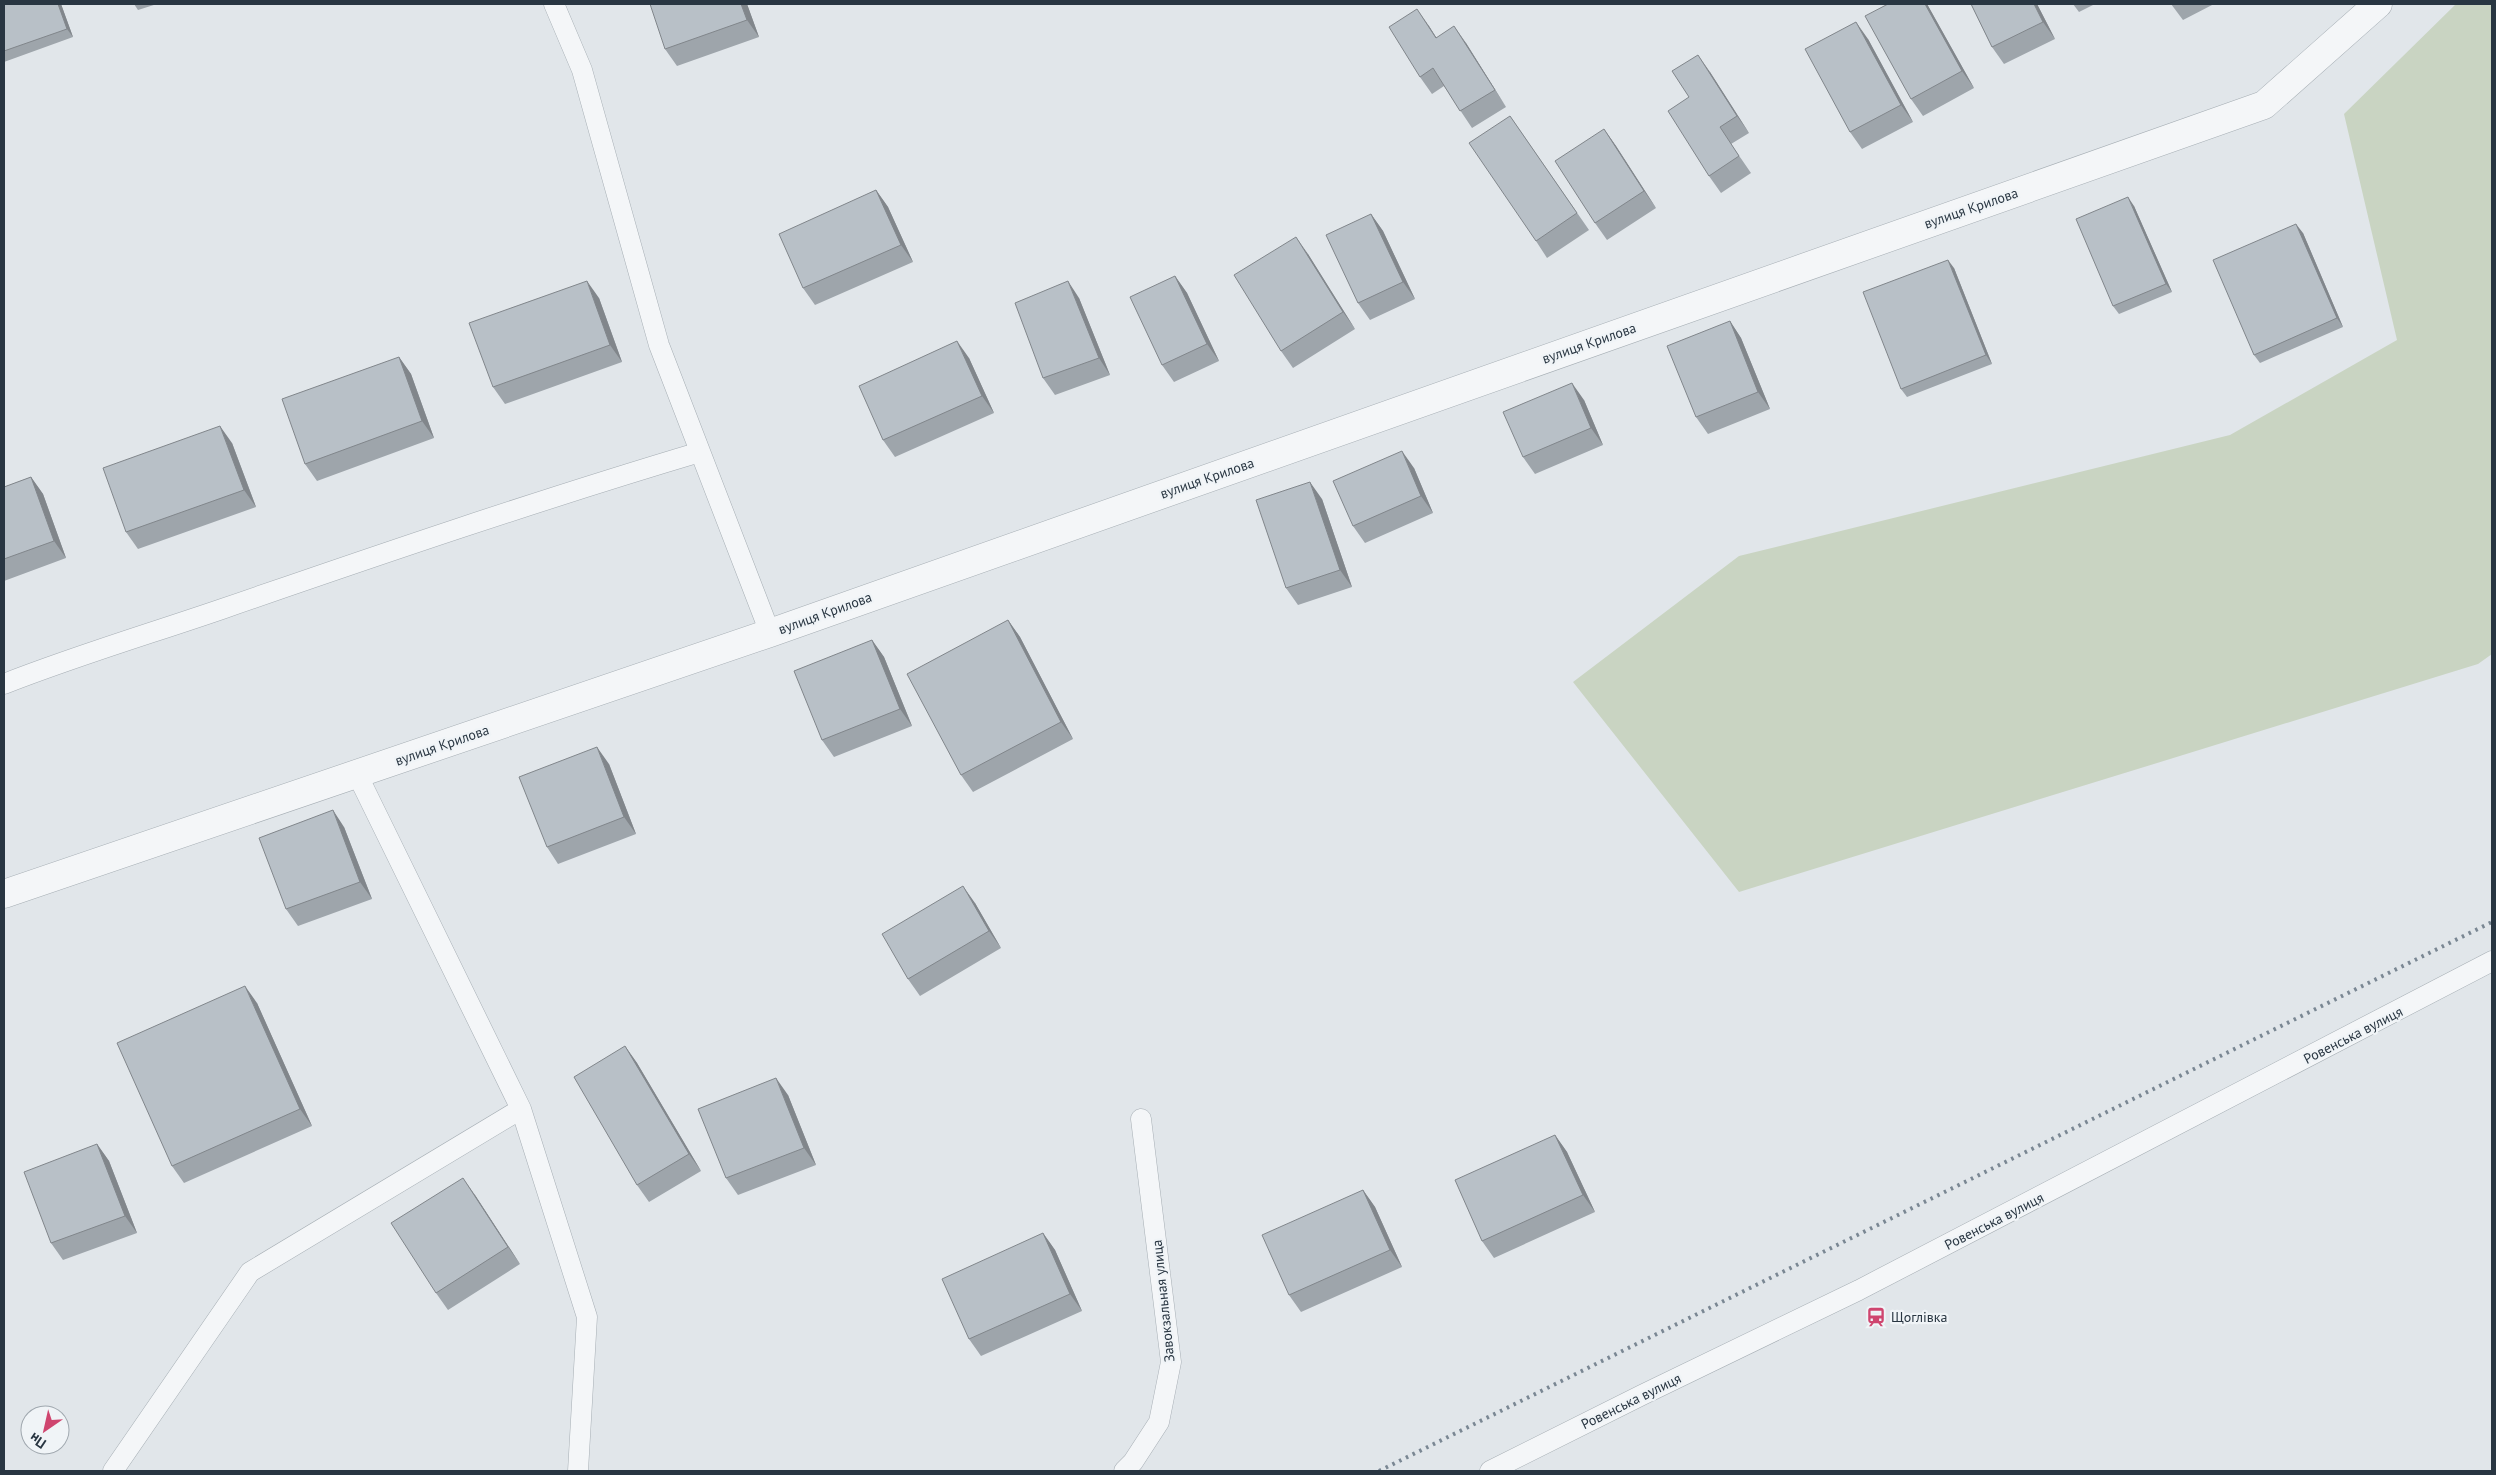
<svg xmlns="http://www.w3.org/2000/svg" width="2496" height="1475" viewBox="0 0 2496 1475" font-family="'PT Sans',sans-serif">
  <rect width="100%" height="100%" fill="#e1e6ea"/>
  <path fill="#c9d4c2" d="M2456,4H2492V654L2478,664L1739,892L1573,682L1739,556L2230,435L2397,340L2344,114Z"/>
  <g fill="none" stroke-linecap="round" stroke-linejoin="round">
    <defs>
      <path id="lane" d="M554,4L582,70L659,345L770,633
        M4,684C75,656 149,634 222,609C381,554 539,500 700,452
        M357,774L521,1109L587,1317L578,1471
        M113,1471L250,1272L521,1109
        M1124,1471L1133,1462L1159,1422L1171,1362L1141,1119
        M1490,1471L1642,1395L1859,1290L2492,961"/>
      <path id="street" d="M4,894L770,633L2264,105L2378,4"/>
    </defs>
    <use href="#lane" stroke="#a6aeb4" stroke-width="21"/>
    <use href="#street" stroke="#a6aeb4" stroke-width="29"/>
    <use href="#lane" stroke="#f4f6f8" stroke-width="20"/>
    <use href="#street" stroke="#f4f6f8" stroke-width="28"/>
    <path stroke="#7a8793" stroke-width="4" stroke-dasharray="2.5 5" stroke-linecap="butt" d="M1379,1471L2492,922"/>
  </g>
  <path fill="#9ea5ab" d="M4,4H61L73,37L4,62Z
    M134,4H157L138,10Z
    M747,4L759,37L677,66L665,49Z
    M1925,4H1927L1974,88L1923,116L1911,99Z
    M1971,4H2037L2055,39L2004,64L1992,47Z
    M2073,4H2095L2079,12Z
    M2171,4H2214L2183,20Z
    M1429,26L1436,37L1466,43L1506,107L1472,128L1444,86L1432,94L1420,77Z
    M1868,39L1913,122L1862,149L1850,132Z
    M1710,72L1749,133L1731,144L1751,173L1721,193L1709,176L1689,97Z
    M1510,116L1589,230L1547,258L1536,241Z
    M1604,129L1616,146L1656,208L1607,240L1595,223Z
    M876,190L888,207L913,262L815,305L803,288Z
    M2134,206L2172,292L2119,314L2113,306Z
    M1371,214L1383,231L1415,299L1370,320L1358,303Z
    M2303,233L2343,327L2260,363L2254,355Z
    M1308,254L1355,329L1293,368L1281,351Z
    M1954,268L1992,364L1907,397L1901,389Z
    M1175,276L1187,293L1219,361L1174,382L1162,365Z
    M599,298L622,362L505,404L493,387Z
    M1079,298L1110,375L1055,395L1043,378Z
    M1730,321L1741,338L1770,409L1708,434L1696,417Z
    M399,357L411,374L434,438L317,481L305,464Z
    M969,358L994,413L895,457L883,440Z
    M1584,400L1603,445L1535,474L1523,457Z
    M232,443L256,507L138,549L126,532Z
    M1414,468L1433,513L1365,543L1353,526Z
    M31,477L43,494L66,558L4,581V487Z
    M1322,499L1352,587L1298,605L1286,588Z
    M1008,620L1020,637L1073,739L973,792L961,775Z
    M872,640L884,657L912,726L834,757L822,740Z
    M609,764L636,834L558,864L547,847Z
    M344,827L372,899L298,926L286,909Z
    M975,903L1001,948L920,996L908,979Z
    M257,1003L312,1126L184,1183L172,1166Z
    M625,1046L637,1063L701,1171L649,1202L637,1185Z
    M788,1095L816,1165L738,1195L726,1178Z
    M1555,1135L1567,1152L1595,1212L1494,1258L1482,1241Z
    M97,1144L109,1161L137,1233L63,1260L51,1243Z
    M1363,1190L1375,1207L1402,1267L1301,1312L1289,1295Z
    M475,1195L520,1264L448,1310L436,1293Z
    M1043,1233L1055,1250L1082,1311L981,1356L969,1339Z"/>
  <path fill="#81868b" d="M58,4H61L73,37L67,29Z
    M741,4H747L759,37L747,20Z
    M1925,4H1927L1974,88L1962,71Z
    M2034,4H2037L2055,39L2043,22Z
    M1417,9L1429,26L1447,55L1436,38Z
    M1856,22L1868,39L1913,122L1901,105Z
    M1454,26L1466,43L1506,107L1495,90Z
    M1698,55L1710,72L1749,133L1737,116Z
    M1604,129L1616,146L1656,208L1644,191Z
    M876,190L888,207L913,262L901,245Z
    M2128,197L2134,206L2172,292L2166,284Z
    M1371,214L1383,231L1415,299L1403,282Z
    M2296,224L2303,233L2343,327L2337,318Z
    M1296,237L1308,254L1355,329L1343,312Z
    M1948,260L1954,268L1992,364L1986,355Z
    M1175,276L1187,293L1219,361L1207,344Z
    M587,281L599,298L622,362L610,345Z
    M1068,281L1079,298L1110,375L1099,358Z
    M1730,321L1741,338L1770,409L1758,392Z
    M957,341L969,358L994,413L982,396Z
    M399,357L411,374L434,438L422,421Z
    M1572,383L1584,400L1603,445L1591,428Z
    M220,426L232,443L256,507L244,490Z
    M1402,451L1414,468L1433,513L1421,496Z
    M31,477L43,494L66,558L54,541Z
    M1310,482L1322,499L1352,587L1340,570Z
    M1008,620L1020,637L1073,739L1061,722Z
    M872,640L884,657L912,726L900,709Z
    M597,747L609,764L636,834L624,817Z
    M333,810L344,827L372,899L360,882Z
    M963,886L975,903L1001,948L989,931Z
    M245,986L257,1003L312,1126L300,1109Z
    M625,1046L637,1063L701,1171L689,1154Z
    M776,1078L788,1095L816,1165L804,1148Z
    M1555,1135L1567,1152L1595,1212L1583,1195Z
    M97,1144L109,1161L137,1233L125,1216Z
    M463,1178L475,1195L520,1264L508,1247Z
    M1363,1190L1375,1207L1402,1267L1390,1250Z
    M1043,1233L1055,1250L1082,1311L1070,1294Z"/>
  <path fill="#b8c0c7" stroke="#81868b" d="M4,4H58L67,29L4,51Z
    M650,4H741L747,20L665,49Z
    M1888,4H1925L1962,71L1911,99L1865,16Z
    M1971,4H2034L2043,22L1992,47Z
    M1417,9L1436,38L1454,26L1495,90L1460,111L1433,68L1420,77L1389,27Z
    M1856,22L1901,105L1850,132L1805,49Z
    M1698,55L1737,116L1720,127L1739,156L1709,176L1668,111L1689,97L1672,71Z
    M1510,116L1577,213L1536,241L1469,143Z
    M1604,129L1644,191L1595,223L1555,161Z
    M876,190L901,245L803,288L779,234Z
    M2128,197L2166,284L2113,306L2076,219Z
    M1371,214L1403,282L1358,303L1326,235Z
    M2296,224L2337,318L2254,355L2213,260Z
    M1296,237L1343,312L1281,351L1234,275Z
    M1948,260L1986,355L1901,389L1863,292Z
    M1175,276L1207,344L1162,365L1130,297Z
    M587,281L610,345L493,387L469,323Z
    M1068,281L1099,358L1043,378L1015,303Z
    M1730,321L1758,392L1696,417L1667,346Z
    M957,341L982,396L883,440L859,386Z
    M399,357L422,421L305,464L282,399Z
    M1572,383L1591,428L1523,457L1503,412Z
    M220,426L244,490L126,532L103,468Z
    M1402,451L1421,496L1353,526L1333,481Z
    M31,477L54,541L4,559V487Z
    M1310,482L1340,570L1286,588L1256,500Z
    M1008,620L1061,722L961,775L907,674Z
    M872,640L900,709L822,740L794,671Z
    M597,747L624,817L547,847L519,777Z
    M333,810L360,882L286,909L259,838Z
    M963,886L989,931L908,979L882,934Z
    M245,986L300,1109L172,1166L117,1043Z
    M625,1046L689,1154L637,1185L574,1077Z
    M776,1078L804,1148L726,1178L698,1109Z
    M1555,1135L1583,1195L1482,1241L1455,1180Z
    M97,1144L125,1216L51,1243L24,1172Z
    M463,1178L508,1247L436,1293L391,1223Z
    M1363,1190L1390,1250L1289,1295L1262,1235Z
    M1043,1233L1070,1294L969,1339L942,1279Z"/>
  <defs>
    <symbol id="station-bare" viewBox="-9 -9 18 18"><path d="M-3-6H3Q5-6 5-4V2Q5 4 3 4L4.5 6H3L1.5 4h-3L-3 6H-4.5L-3 4Q-5 4-5 2V-4Q-5-6-3-6ZM-3.5-4v3h7v-3ZM-3.5 1v1.5H-2V1ZM2 1v1.5H3.5V1Z" fill="#cf456f" stroke="#f0f4f7" stroke-width="2.5" paint-order="stroke"/></symbol>
  </defs>
  <g fill-rule="evenodd">
    <use href="#station-bare" x="1862" y="1303" width="28" height="28"/>
  </g>
  <g text-anchor="middle" stroke-width="4.5" stroke-linejoin="round" paint-order="stroke">
    <g font-size="14" fill="#293642" stroke="#f0f4f7">
      <text transform="translate(1971 208) rotate(-19)" y="5">вулиця Крилова</text>
      <text transform="translate(1589 343) rotate(-19)" y="5">вулиця Крилова</text>
      <text transform="translate(1207 478) rotate(-19)" y="5">вулиця Крилова</text>
      <text transform="translate(825 613) rotate(-20)" y="5">вулиця Крилова</text>
      <text transform="translate(442 745) rotate(-19)" y="5">вулиця Крилова</text>
      <text transform="translate(2353 1035) rotate(-27)" y="5">Ровенська вулиця</text>
      <text transform="translate(1994 1221) rotate(-27)" y="5">Ровенська вулиця</text>
      <text transform="translate(1163 1301) rotate(-96)" y="5">Завокзальная улица</text>
      <text transform="translate(1631 1401) rotate(-26)" y="5">Ровенська вулиця</text>
    </g>
    <g font-size="14" fill="#293642" stroke="#f0f4f7" text-anchor="start">
      <text x="1891" y="1322">Щоглівка</text>
    </g>
  </g>
  <rect width="2496" height="1475" fill="none" stroke="#293642" stroke-width="10"/>
  <g transform="translate(45 1430) rotate(214)"><circle r="24" fill="#f0f4f7" stroke="#a0a8af"/>
  <path d="M0-4L9 19L0 12L-9 19Z" fill="#cf456f"/>
  <text y="-8" font-size="14" font-weight="bold" text-anchor="middle" fill="#293642">Пн</text>
  </g>
</svg>
